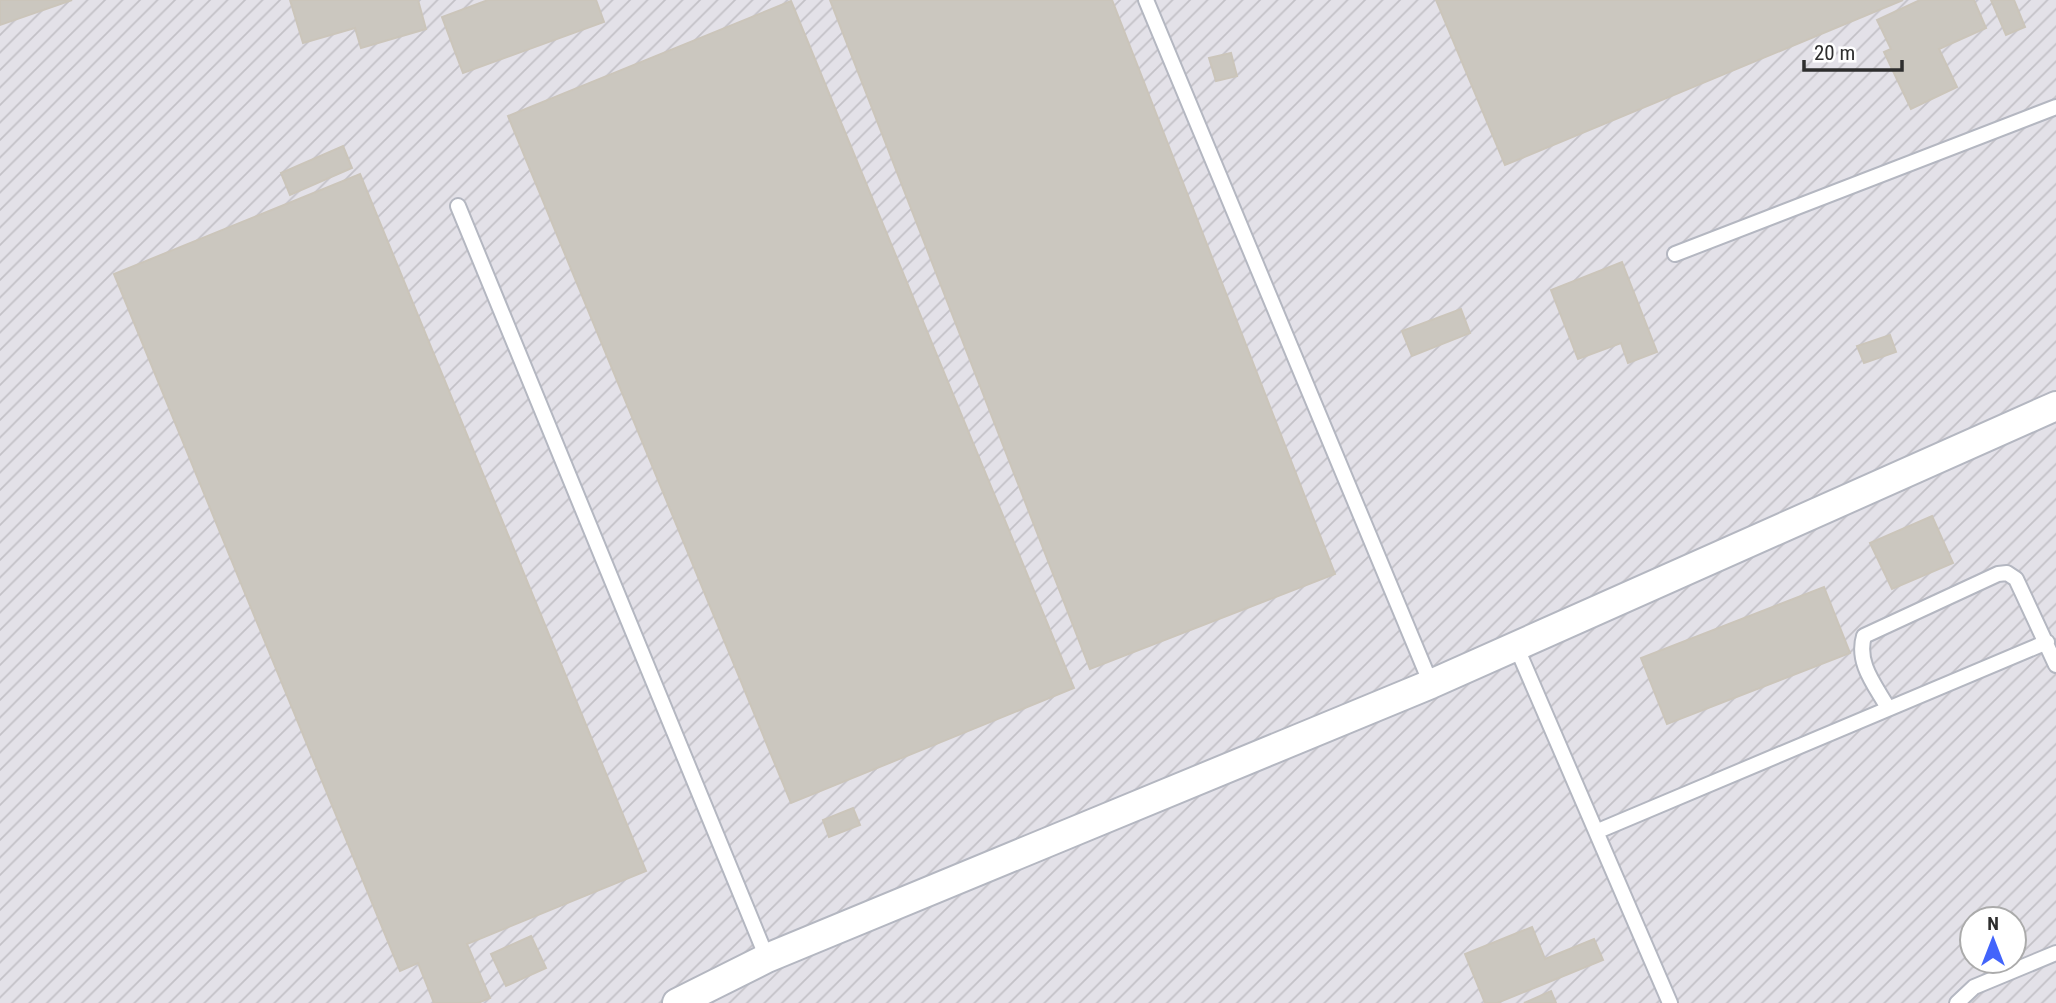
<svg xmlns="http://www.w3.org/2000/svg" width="2056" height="1003" viewBox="0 0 2056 1003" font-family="'Roboto Condensed',sans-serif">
  <defs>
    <pattern id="industrial-furrows" width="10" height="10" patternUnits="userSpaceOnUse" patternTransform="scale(1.75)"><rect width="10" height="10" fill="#e3e1e8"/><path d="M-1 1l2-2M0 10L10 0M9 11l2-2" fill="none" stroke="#c3c1c7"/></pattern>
  </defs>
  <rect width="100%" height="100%" fill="#efe9e1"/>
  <path fill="url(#industrial-furrows)" fill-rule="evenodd" d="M0,0H2056V1003H0ZM1972,919H2014V961H1972Z"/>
  <path fill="#cbc7bf" stroke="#cbc5ba" stroke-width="2" d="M0,0H72L0,25Z
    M290,0H418L426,29L361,48L355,28L303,43Z
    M488,0H596L604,22L463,73L442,17Z
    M830,0H1112L1335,574L1090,669Z
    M1436,0H1903L1505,165Z
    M1920,0H1974L1986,28L1939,49L1957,87L1911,109L1884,52L1891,49L1877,20Z
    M1991,0H2014L2025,27L2006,35Z
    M791,1L1074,688L791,803L508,116Z
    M1231,53L1237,76L1216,81L1209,58Z
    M343,146L352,168L290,195L281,173Z
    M360,174L646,871L467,944L490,998L478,1003H434L418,963L400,971L114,274Z
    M1622,262L1657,352L1628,363L1621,343L1578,359L1551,290Z
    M1461,309L1470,333L1412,356L1402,331Z
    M1890,335L1896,352L1864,363L1857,346Z
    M1932,516L1953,563L1892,589L1870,543Z
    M1824,587L1850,653L1667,724L1641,658Z
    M853,808L860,825L829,837L823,820Z
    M1532,927L1545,959L1594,939L1603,960L1497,1003H1485L1465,954Z
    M531,936L546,968L506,986L491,954Z
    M1551,991L1556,1003H1524Z"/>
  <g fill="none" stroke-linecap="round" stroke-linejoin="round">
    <defs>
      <path id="lane" d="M1146,0L1431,684
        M458,206L767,958
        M1675,254L2056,107
        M1516,646L1670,1003
        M1888,708C1875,685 1856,663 1864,636L1998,574L2007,573L2016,579L2056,665
        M1598,831L2047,642
        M1957,1003L1974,987L2056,953"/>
      <path id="street" d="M677,1003L767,958L1431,684L2056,406"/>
    </defs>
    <use href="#lane" stroke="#b4b7c1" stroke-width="18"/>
    <use href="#street" stroke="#b4b7c1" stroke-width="32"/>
    <use href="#lane" stroke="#fff" stroke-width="14"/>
    <use href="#street" stroke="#fff" stroke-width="28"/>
  </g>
  <g transform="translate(1993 940)"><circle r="33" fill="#ffffff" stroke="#ababab" stroke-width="2"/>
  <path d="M0-5L12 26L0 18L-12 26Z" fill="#4264fb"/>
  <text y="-10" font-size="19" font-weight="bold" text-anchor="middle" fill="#2e2e2e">N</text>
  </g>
  <path d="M1804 60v10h98v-10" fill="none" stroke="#2e2e2e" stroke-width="3.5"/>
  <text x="1814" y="60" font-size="21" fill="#2e2e2e" stroke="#ffffff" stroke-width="5" paint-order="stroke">20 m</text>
</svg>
